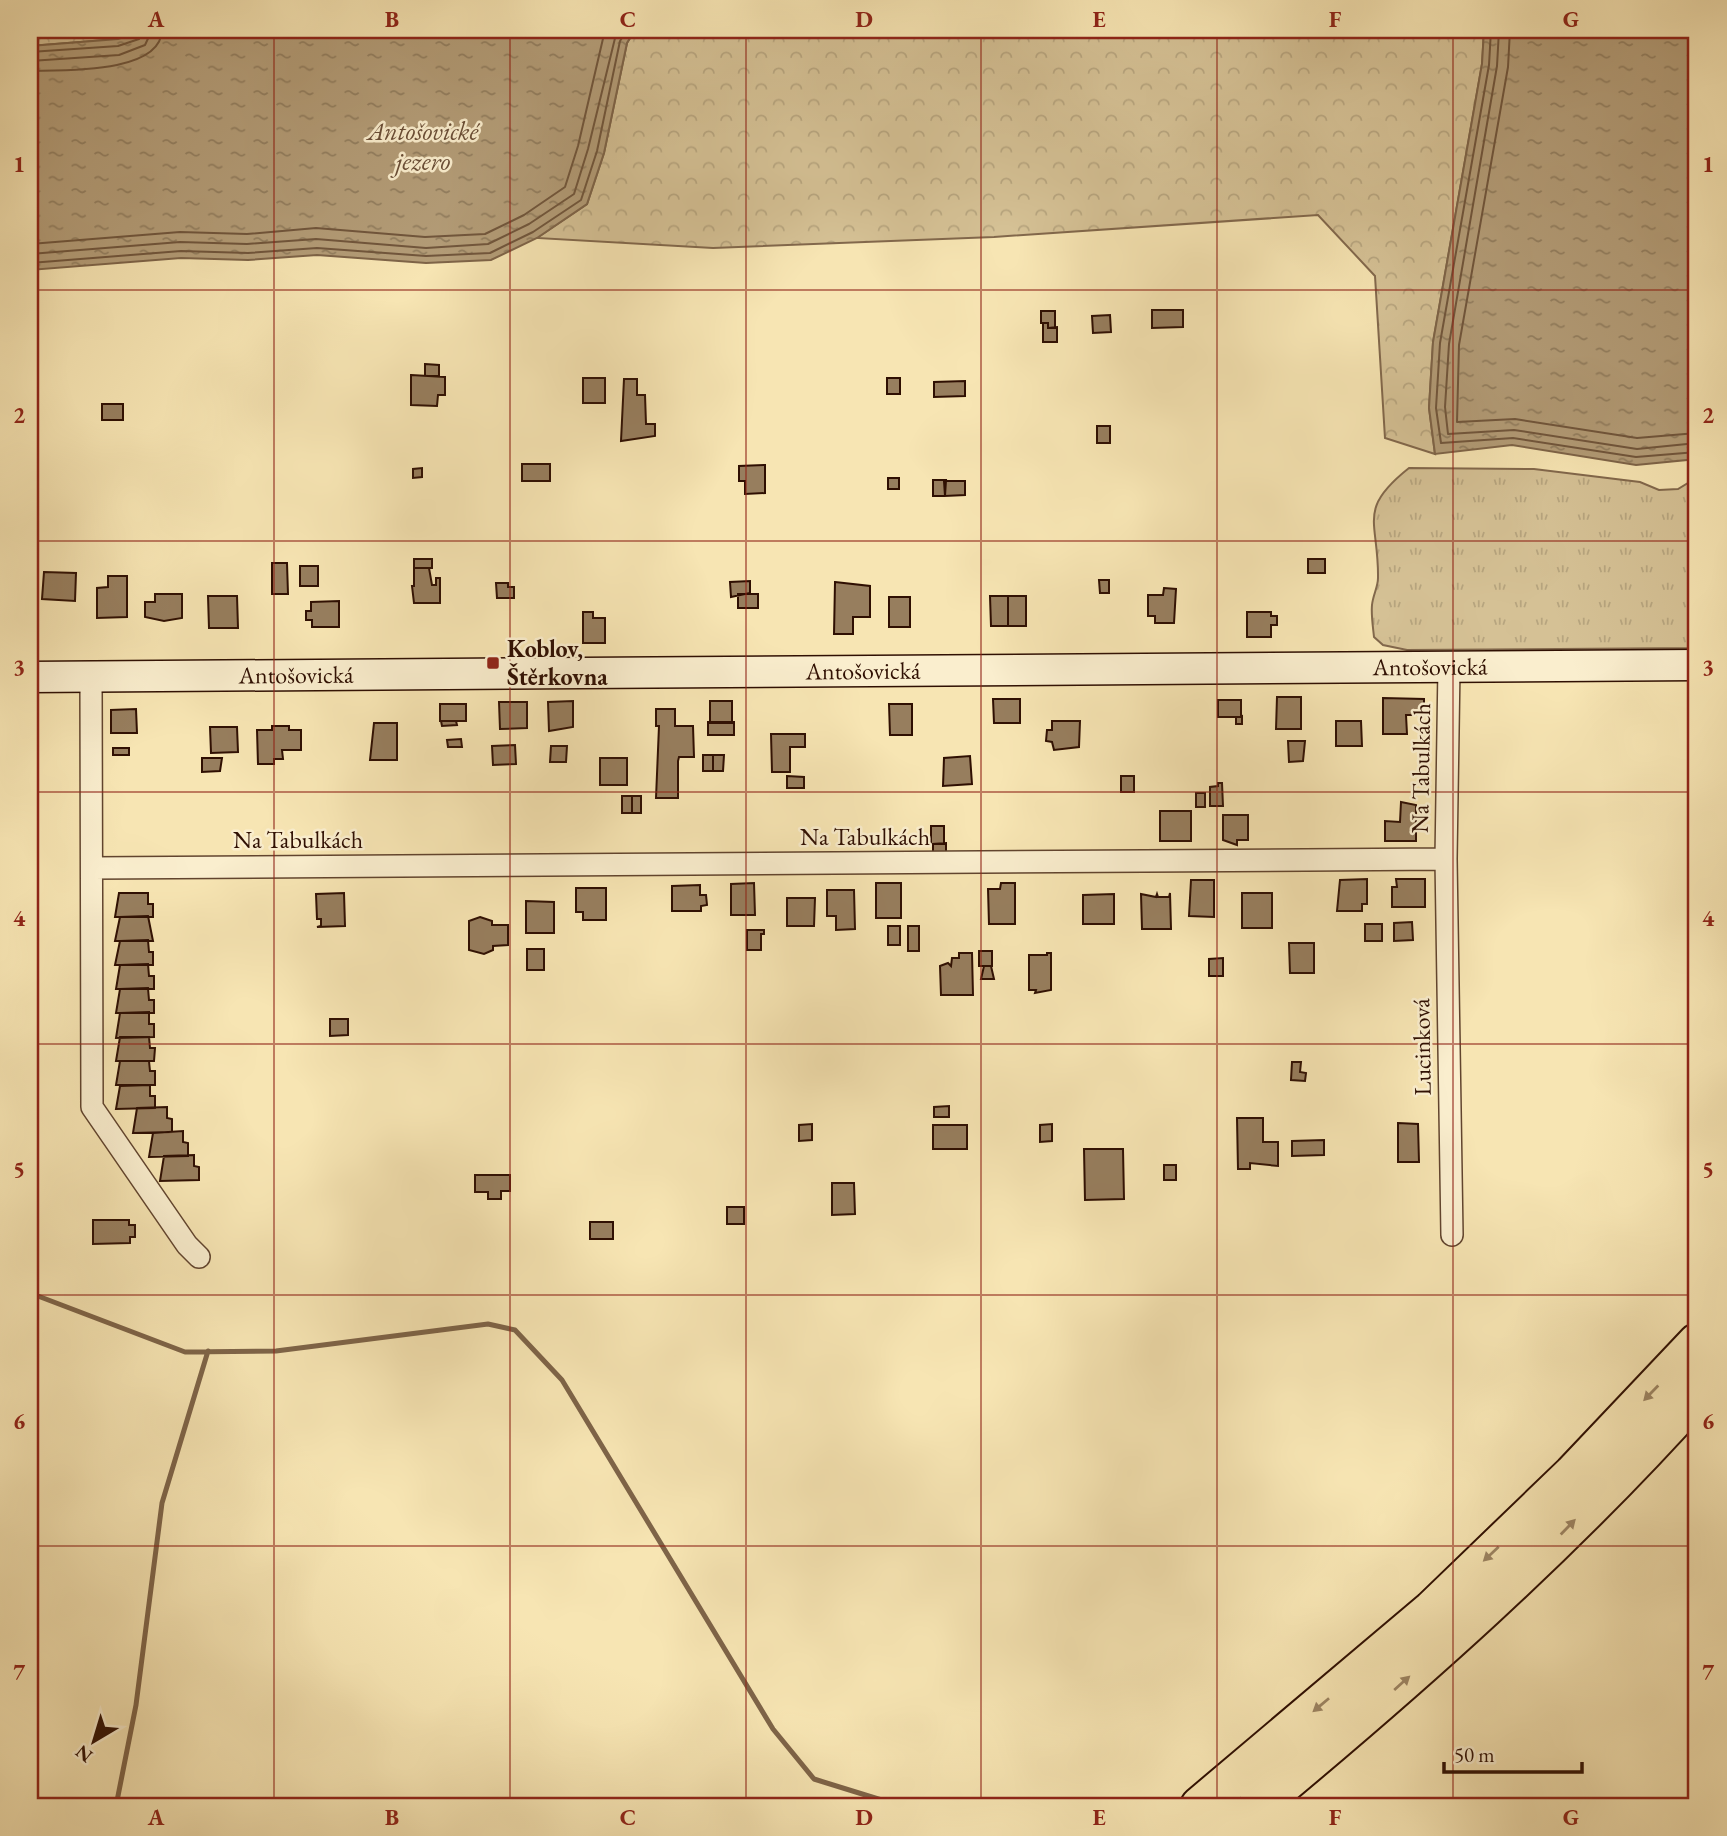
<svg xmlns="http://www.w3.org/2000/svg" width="1727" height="1836" viewBox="0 0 1727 1836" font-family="'EB Garamond',serif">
  <defs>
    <pattern id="grass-tufts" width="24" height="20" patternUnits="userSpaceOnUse" patternTransform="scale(1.75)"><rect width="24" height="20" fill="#d5c195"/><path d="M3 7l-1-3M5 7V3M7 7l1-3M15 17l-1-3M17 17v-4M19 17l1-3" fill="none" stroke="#b7a57f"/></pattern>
    <pattern id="forest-crowns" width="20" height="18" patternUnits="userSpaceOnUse" patternTransform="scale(1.75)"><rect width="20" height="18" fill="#d5c195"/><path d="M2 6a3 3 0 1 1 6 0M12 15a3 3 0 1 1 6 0" fill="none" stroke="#b7a57f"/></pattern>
    <pattern id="water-ripples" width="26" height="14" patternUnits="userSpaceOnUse" patternTransform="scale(1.75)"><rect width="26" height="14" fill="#b39c77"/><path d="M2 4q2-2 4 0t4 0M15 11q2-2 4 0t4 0" fill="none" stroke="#927e5f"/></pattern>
  </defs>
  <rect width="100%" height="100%" fill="#f7e5b3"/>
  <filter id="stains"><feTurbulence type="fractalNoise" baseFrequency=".00286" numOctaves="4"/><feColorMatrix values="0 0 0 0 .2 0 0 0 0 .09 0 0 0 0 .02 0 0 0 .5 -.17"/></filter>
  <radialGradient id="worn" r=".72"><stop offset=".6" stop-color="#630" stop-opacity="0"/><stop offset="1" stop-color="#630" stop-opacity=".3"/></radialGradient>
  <path fill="url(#grass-tufts)" stroke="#82684c" stroke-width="2" d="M1409,468L1534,469L1640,482L1659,490L1678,489L1688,483H1697V648L1407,650L1383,645L1374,637C1373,627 1371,615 1372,605C1373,595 1378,587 1378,578C1379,521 1356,510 1409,468Z"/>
  <path fill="url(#forest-crowns)" stroke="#82684c" stroke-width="2" d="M30,30H145L118,39L30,46Z
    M635,30H1484L1482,64L1433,342L1429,408L1435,454L1385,438L1375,276L1318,215L994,237L713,248L537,238L587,204L604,153L627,43Z"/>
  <path fill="url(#water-ripples)" stroke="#7e6448" stroke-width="2" d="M145,30H635L627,43L604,153L587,204L537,238L491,260L426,263L317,255L248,260L181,258L30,270V46L118,39Z
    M1484,30H1697V459L1636,465L1512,445L1435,454L1429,408L1433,342L1482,64Z"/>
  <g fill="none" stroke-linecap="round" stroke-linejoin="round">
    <path stroke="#71563c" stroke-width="2" d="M1491,30L1489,65L1440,343L1436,408L1441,443L1513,438L1636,457L1697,452
      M1499,30L1497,66L1449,344L1445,407L1448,434L1514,430L1637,449L1697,443
      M1510,30L1508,67L1459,345L1457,422L1515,419L1637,438L1697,433
      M30,52L118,46L139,39L143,30
      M30,61L119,55L145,45L152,30
      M30,71C63,70 161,74 162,30
      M30,244L180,232L247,234L316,228L425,237L485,234L524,215L565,187L578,146L605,30
      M30,254L180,242L247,244L316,239L426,248L488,244L529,224L574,194L588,149L617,30
      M30,263L181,251L248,253L317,248L426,256L490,253L533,232L581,200L597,151L620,41L627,30"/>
    <path stroke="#7e6448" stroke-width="5" d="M30,1293L185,1352L276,1351L488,1324L515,1330L562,1380L773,1729L814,1779L901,1806
      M116,1806L136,1705L162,1503L208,1351"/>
  </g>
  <path fill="#977e5e" stroke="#2f0f02" stroke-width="2" d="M1152,310H1183V327L1152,328Z
    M1041,311H1055V328H1048V323H1041Z
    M1110,315L1111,332L1093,333L1092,316Z
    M1043,323H1048V328L1057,327V342H1043Z
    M425,364L439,365V376H425Z
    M411,375L445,377V395H438L437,406L411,405Z
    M583,378H605V403H583Z
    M887,378H900V394H887Z
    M624,379H637V395H645L646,424H655V436L621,441Z
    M965,381V396L934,397V382Z
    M102,404H123V420H102Z
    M1097,426H1110V443H1097Z
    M522,464H550V481H522Z
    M765,465V493L745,494V481H739V466Z
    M422,468V477L413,478V469Z
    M888,478H899V489H888Z
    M933,480H946L945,496H933Z
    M944,481H965V495L945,496Z
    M414,559H432V568H414Z
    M1308,559H1325V573H1308Z
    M272,563H287L288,594H272Z
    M300,566H318V586H300Z
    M414,568H429L432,585H436V578H440V603H414L412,586H414Z
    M44,572L76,573L75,601L42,599Z
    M108,576H127V617L97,618V588L108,587Z
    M1099,580H1109V593H1100Z
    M750,581V593L731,597L730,582Z
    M835,582L870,586V617H853V634H834Z
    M496,583H508V587H514V598H497Z
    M1164,588L1176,589L1174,623H1155V616H1148V595H1163Z
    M155,594H182V618L164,621L145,617V602H155Z
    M738,594H758V608H738Z
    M208,596H237L238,628H209Z
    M990,596H1008V626H991Z
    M1008,596H1026V626H1008Z
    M889,597H910V627H889Z
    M339,601V627H312V620H306V611H311V602Z
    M583,612H593V618H605V643H583Z
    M1247,612H1271V616H1277V625H1271V637H1247Z
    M1277,697H1301V729H1276Z
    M1383,698L1424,699V715H1406L1407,734H1383Z
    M993,699H1020V723H994Z
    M1218,700H1241V717H1218Z
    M573,701V727L549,731L548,702Z
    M710,701H732V723H710Z
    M499,702H527V728L500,729Z
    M440,704H466V721H440Z
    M889,704H912V735H890Z
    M136,709L137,733H111V710Z
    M656,709H675V726H693L694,757H679L678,761V798H656L659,726H656Z
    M1242,716V724H1236V717Z
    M441,721H456L457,725L442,726Z
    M1052,721H1080L1079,747L1054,750L1052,742L1046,741L1047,730H1052Z
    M1336,721H1361L1362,746H1336Z
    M708,722H734V735H708Z
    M374,723H397V760H370Z
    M272,726H289V730H301V750H282L283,759H274V764H258L257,730H272Z
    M210,727H237L238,752L211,753Z
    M771,734H805V747H790V772H772Z
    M461,739L462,747H448L447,740Z
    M1288,741H1305L1303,761L1289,762Z
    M515,745L516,764L493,765L492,746Z
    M551,746H567L566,762H550Z
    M113,748H129V755H113Z
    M703,755H713V771H703Z
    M713,755H724L723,771H713Z
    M970,756L972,784L943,786L944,758Z
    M202,758H222L220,771L202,772Z
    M600,758H627V785H600Z
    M787,776L804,777V788H787Z
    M1121,776H1134V792H1121Z
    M1218,783H1222L1223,806H1210V787L1218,786Z
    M1196,793H1205V807H1196Z
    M622,796H632V813H622Z
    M632,796H641V813H632Z
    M1401,802L1416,805V841H1385V821L1400,822Z
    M1160,811H1191V841H1160Z
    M1223,815H1248V840H1237V845L1223,840Z
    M931,826H944V844H931Z
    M946,843V852L933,853V844Z
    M1367,879V904H1362V911H1337L1340,880Z
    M1396,879H1425V907H1392V887H1397Z
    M1191,880H1214V917L1189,916Z
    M754,883L755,915H731V884Z
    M876,883H901V918H876Z
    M1001,883H1015V924H989L988,889H1000Z
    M700,885V895H706L707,905L701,906V911H672V886Z
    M576,888H606V920H583V912H576Z
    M827,890H854L855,929L836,930V916H827Z
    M119,893H148V904H153V917H115Z
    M344,893L345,926L317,927L321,926V919H317L316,894Z
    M1170,893L1171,929H1142L1141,894L1156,897L1157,894L1158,897H1169Z
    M1242,893H1272V928H1242Z
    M1114,894V924H1083V895Z
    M787,898H815L814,926H787Z
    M526,901L554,902V933H526Z
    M148,916L153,941H115L120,917Z
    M480,917L492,921V925H508V945L493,946V950L484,954L469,950V921Z
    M1412,922L1413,940L1394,941V923Z
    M1365,924H1382V941H1365Z
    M888,926H900V945H888Z
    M908,926H919V951H908Z
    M747,930H764V934H761V950H747Z
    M148,940L149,952H153V965H115L120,941Z
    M1289,943H1314V973H1290Z
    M527,949H544V970H527Z
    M979,951H992V966H979Z
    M959,953H972L973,995H941L940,966L948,963L951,966L952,958H959Z
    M1047,953H1051V990L1035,993L1036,990H1029V955H1047Z
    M1223,958V976H1209V959Z
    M120,965L148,964L149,976H154V989H116Z
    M984,966H991L994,979H981Z
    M148,988L149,1000H154V1013H116L120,989Z
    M149,1012V1024H154V1037L116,1038L120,1013Z
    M330,1019H348V1035L330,1036Z
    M120,1037H149L150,1048H155L154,1061H116Z
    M120,1061H149L150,1071H155V1085H116Z
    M1292,1062H1301L1300,1072L1306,1073L1305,1081L1291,1080Z
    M150,1085V1096H155V1108L116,1109L120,1086Z
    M949,1106V1117H934V1107Z
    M167,1107V1118L172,1119V1132L133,1133L137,1108Z
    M1237,1118H1263V1142H1278V1166L1250,1163V1169H1238Z
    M1398,1123L1418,1124L1419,1162H1398Z
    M812,1124V1140L799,1141V1125Z
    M1052,1124V1141L1040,1142V1125Z
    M933,1125H967V1149H933Z
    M183,1131V1142L188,1143V1156L149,1157L153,1133Z
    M1324,1140V1155L1292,1156V1141Z
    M1084,1149H1123L1124,1199L1085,1200Z
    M194,1155V1166L199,1167V1180L160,1181L164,1156Z
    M1164,1165H1176V1180H1164Z
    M475,1175H510V1191H501V1199H488V1192H475Z
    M832,1183H854L855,1214L832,1215Z
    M727,1207H744V1224H727Z
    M93,1220H129V1225H135V1237H130V1243L93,1244Z
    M590,1222H613V1239H590Z"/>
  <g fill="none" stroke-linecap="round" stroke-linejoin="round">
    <defs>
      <path id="street" d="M91,676L92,1107L187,1245L199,1257
        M1446,859L1452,1235
        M92,868L1446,859L1449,667"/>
      <g id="secondary">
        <path id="s1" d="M30,677L1697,665"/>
      </g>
      <path id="highway" d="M1200,1806L1432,1610L1573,1474L1697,1343
        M1257,1806C1411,1678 1563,1544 1697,1394"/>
    </defs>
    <use href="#street" stroke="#61442e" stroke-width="24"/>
    <use href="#secondary" stroke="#2f0f02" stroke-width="33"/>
    <use href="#highway" stroke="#2f0f02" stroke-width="42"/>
    <use href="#street" stroke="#faeece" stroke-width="21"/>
    <use href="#secondary" stroke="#faeece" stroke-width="30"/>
    <use href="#highway" stroke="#f7e5b3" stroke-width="38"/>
  </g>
  <defs><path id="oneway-solid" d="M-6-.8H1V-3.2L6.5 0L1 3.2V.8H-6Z" transform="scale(1.75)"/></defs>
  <g fill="#9d8563">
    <use href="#oneway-solid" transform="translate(1651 1393) rotate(134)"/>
    <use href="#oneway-solid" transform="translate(1568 1527) rotate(-46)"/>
    <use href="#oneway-solid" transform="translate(1491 1554) rotate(137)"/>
    <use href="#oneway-solid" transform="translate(1402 1683) rotate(-42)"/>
    <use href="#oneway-solid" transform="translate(1321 1705) rotate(140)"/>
  </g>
  <path fill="none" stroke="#8f2418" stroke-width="2" stroke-opacity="0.55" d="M274,30V1806M510,30V1806M746,30V1806M981,30V1806M1217,30V1806M1453,30V1806M30,290H1697M30,541H1697M30,792H1697M30,1044H1697M30,1295H1697M30,1546H1697"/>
  <rect fill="#8f2418" stroke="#faeece" stroke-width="2.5" x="486" y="656" width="14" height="14" rx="3.5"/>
  <g text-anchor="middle" stroke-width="5" stroke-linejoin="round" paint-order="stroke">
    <g font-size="24" font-weight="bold" fill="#2f0f02" stroke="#faeece" text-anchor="start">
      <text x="507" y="657">Koblov,<tspan x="507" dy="28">Štěrkovna</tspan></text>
    </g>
    <g font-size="24" fill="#2f0f02" stroke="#faeece">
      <text dy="8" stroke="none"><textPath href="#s1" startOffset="1400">Antošovická</textPath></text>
      <text dy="8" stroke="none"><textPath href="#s1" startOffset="833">Antošovická</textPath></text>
      <text dy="8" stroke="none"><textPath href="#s1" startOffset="266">Antošovická</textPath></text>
      <text transform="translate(1421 768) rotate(-89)" y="8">Na Tabulkách</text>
      <text x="865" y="845">Na Tabulkách</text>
      <text x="298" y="848">Na Tabulkách</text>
      <text transform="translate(1422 1047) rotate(-91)" y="8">Lucinková</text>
    </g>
    <g font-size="26" font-style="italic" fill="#6a4e37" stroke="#faeece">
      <text x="423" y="140">Antošovické<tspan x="423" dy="30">jezero</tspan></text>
    </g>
  </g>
  <rect width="1727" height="1836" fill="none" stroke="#f7e5b3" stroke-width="77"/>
  <g transform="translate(94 1741) rotate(218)" stroke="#faeece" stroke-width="5" paint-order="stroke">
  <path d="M0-5L12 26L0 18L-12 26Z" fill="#2f0f02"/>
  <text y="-10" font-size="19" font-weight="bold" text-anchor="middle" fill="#2f0f02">N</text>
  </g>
  <path d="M1444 1762v10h138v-10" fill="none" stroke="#2f0f02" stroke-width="3.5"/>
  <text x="1454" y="1762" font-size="21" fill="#2f0f02" stroke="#faeece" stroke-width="5" paint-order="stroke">50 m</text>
  <rect x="38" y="38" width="1650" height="1760" fill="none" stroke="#8f2418" stroke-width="2.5"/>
  <g font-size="23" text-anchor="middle" font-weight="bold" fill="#8f2418">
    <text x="156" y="27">A</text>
    <text x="392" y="27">B</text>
    <text x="628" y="27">C</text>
    <text x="864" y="27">D</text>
    <text x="1099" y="27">E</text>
    <text x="1335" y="27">F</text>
    <text x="1571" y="27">G</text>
    <text x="19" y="172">1</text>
    <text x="1708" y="172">1</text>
    <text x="19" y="423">2</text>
    <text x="1708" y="423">2</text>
    <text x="19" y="675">3</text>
    <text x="1708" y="675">3</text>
    <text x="19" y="926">4</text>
    <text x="1708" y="926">4</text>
    <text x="19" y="1177">5</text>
    <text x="1708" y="1177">5</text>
    <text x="19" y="1429">6</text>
    <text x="1708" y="1429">6</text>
    <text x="19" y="1680">7</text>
    <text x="1708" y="1680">7</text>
    <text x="156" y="1825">A</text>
    <text x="392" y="1825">B</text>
    <text x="628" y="1825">C</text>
    <text x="864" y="1825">D</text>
    <text x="1099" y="1825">E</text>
    <text x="1335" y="1825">F</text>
    <text x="1571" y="1825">G</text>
  </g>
  <rect width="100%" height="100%" filter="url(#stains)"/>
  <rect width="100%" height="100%" fill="url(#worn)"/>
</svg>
